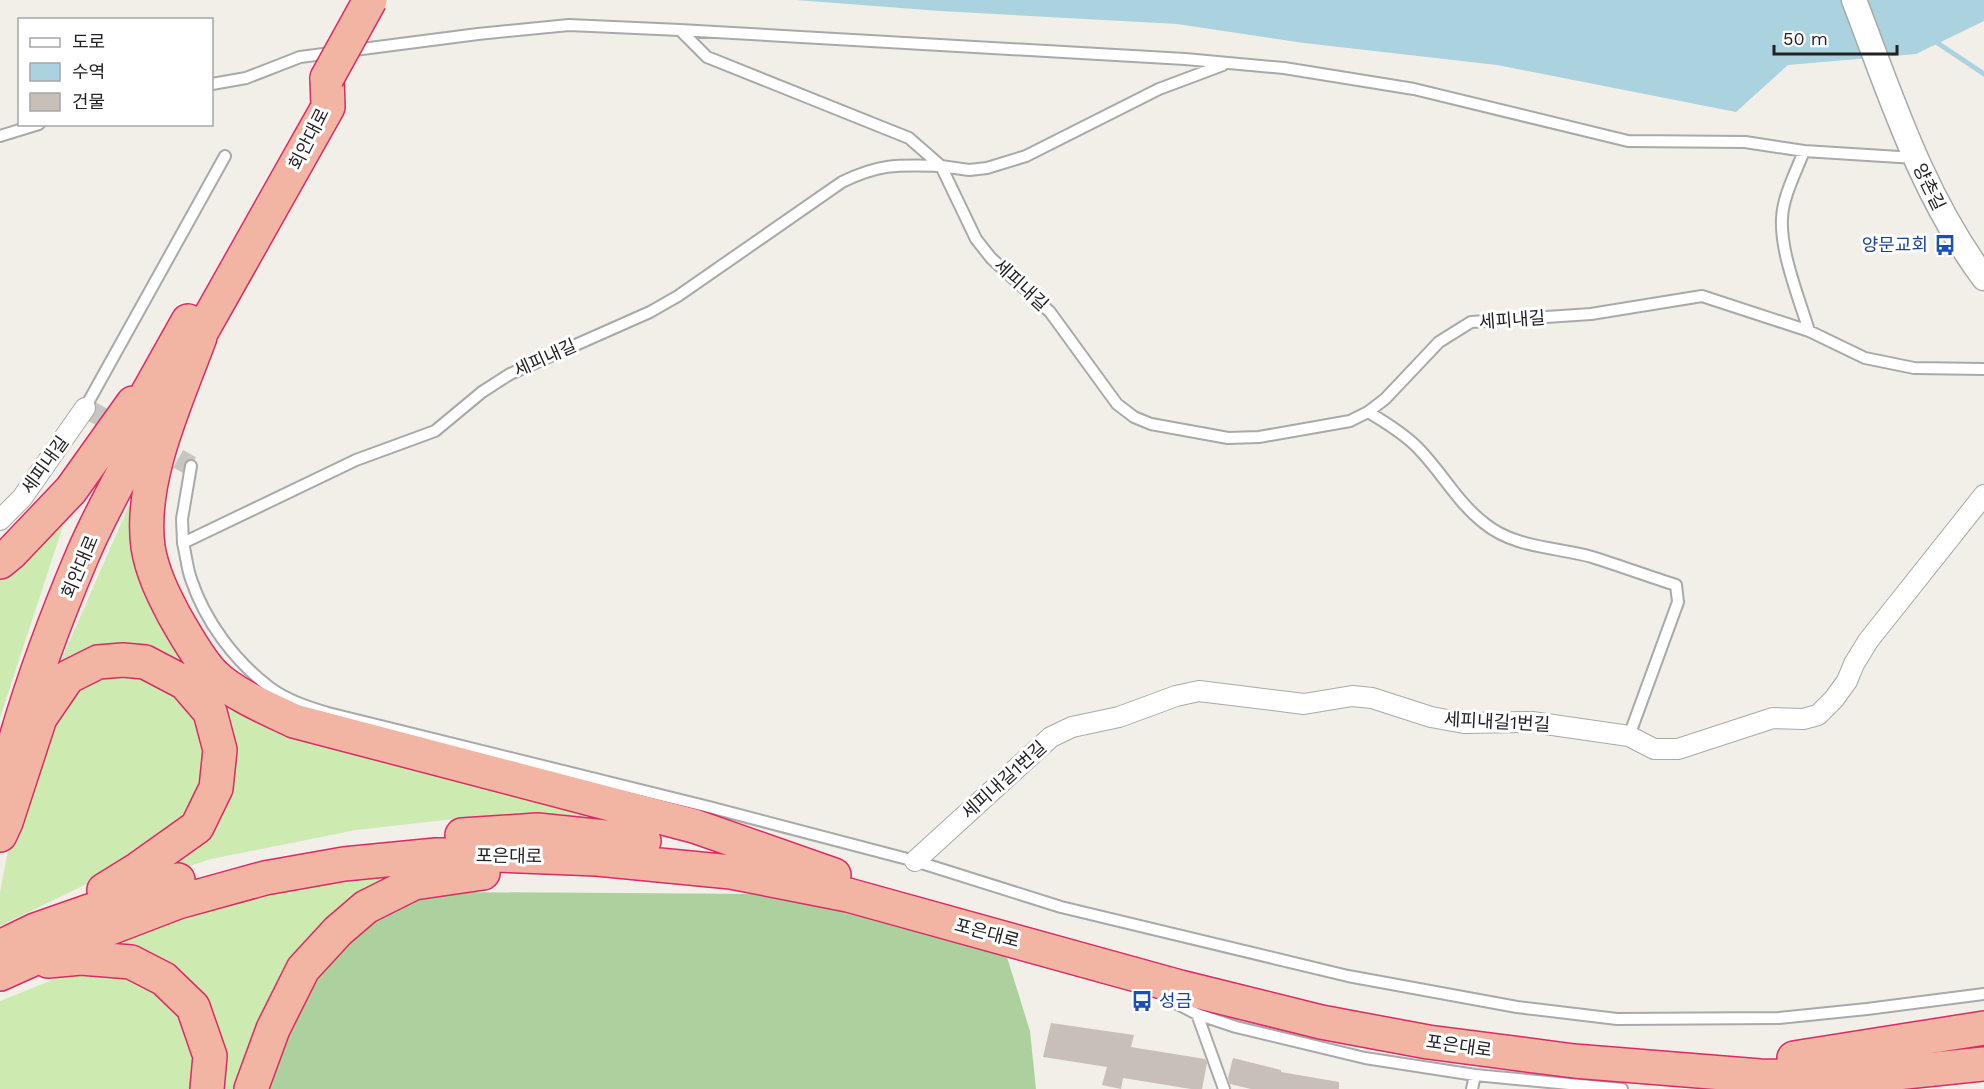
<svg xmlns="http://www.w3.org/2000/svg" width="1984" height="1089" viewBox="0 0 1984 1089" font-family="'Work Sans','Noto Sans KR',sans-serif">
  <rect width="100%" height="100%" fill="#f2efe9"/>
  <path fill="#cdebb0" d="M92,472L63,526L0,718V572Z
    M143,473L198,667L634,822L463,818L356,830L211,859L156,877L227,745L164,658L53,679Z
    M115,666L191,701L210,749L192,822L155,851L0,926V893L8,850L36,751L54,706Z
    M385,874L399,875L238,1089H218L183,980L157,956L97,943L204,910L312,884Z
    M67,974H131L169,997L189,1022L198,1089H0V1001Z"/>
  <path fill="#add19e" d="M446,892L782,894L1006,954L1030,1031L1036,1089H264L311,980L346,937L390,904Z"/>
  <path fill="#aad3df" d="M796,0H1984V21L1916,54L1788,65L1736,112L1497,65L1304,43L1177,24L940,11Z"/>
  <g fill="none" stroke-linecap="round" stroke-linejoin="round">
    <path stroke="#aad3df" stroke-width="5" d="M1933,40L1984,74"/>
  </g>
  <path fill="#c7bfb8" d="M1051,1023L1134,1035L1131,1047L1205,1059L1207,1063L1202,1089H1191L1123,1078L1121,1089L1102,1085L1107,1067L1043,1057Z
    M1233,1058L1281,1070V1072L1339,1082V1089H1251L1230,1084L1228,1078Z"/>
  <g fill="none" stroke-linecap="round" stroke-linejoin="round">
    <path stroke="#c8c6c1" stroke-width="20" stroke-dasharray="20 10" stroke-linecap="butt" d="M85,408L126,430
      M152,444L191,466"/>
    <defs>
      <path id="service" d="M680,30L707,57L909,138L941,166L969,170L987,168L1026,156L1159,89L1223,65
        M212,84L246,78L300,57L478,34L569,25L680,30L1185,59L1284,68L1414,89L1628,141L1745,142L1804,151L1915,158
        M0,136L39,124
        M1804,151C1796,172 1783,196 1782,218C1780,252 1799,298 1809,331
        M85,408L225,156
        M1368,412C1385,422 1403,433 1417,447C1441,471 1457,502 1484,523C1514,548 1556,547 1592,557C1620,566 1648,576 1676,585L1678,602L1629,736
        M191,466L182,519L183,543L356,460L435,431L482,392L510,374L650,312L678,296L842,182C881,163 899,165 941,166L976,239L991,258L1050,312L1117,404L1134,417L1151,424L1228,438L1259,437L1350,421L1368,412L1385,399L1439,342L1471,322L1591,314L1702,296L1809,331L1865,358L1914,368L1984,369
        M183,543C186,555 187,568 191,579C205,621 234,660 269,687C286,700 308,707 328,713L709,807L915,861L1061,907L1348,976L1517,1007L1617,1019L1779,1018L1867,1009L1984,994
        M1164,997L1197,1014L1236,1027L1365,1058L1475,1075L1622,1089
        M1197,1014L1224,1089
        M1472,1089L1475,1075"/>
      <path id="minor" d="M0,520L22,498L85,408
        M915,861L1051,737L1072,727L1119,717L1176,696L1199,691L1304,704L1352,696L1372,698L1431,717L1464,723L1532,722L1629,736L1654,749H1678L1773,718L1803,719L1818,715L1834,699L1847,681L1854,664L1868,641L1984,495"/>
      <path id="tertiary" d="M1854,0C1891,96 1922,195 1984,278"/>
      <path id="trunk" d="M200,337C177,400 139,479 148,547C152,572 163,594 174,615C183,631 202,664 215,676C233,694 271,710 294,721L694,826L834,875
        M189,354L328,107L327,78
        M128,428L188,321
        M0,562L11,553L71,490L133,403
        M0,800C19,716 49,634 83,554C103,507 132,458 156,412
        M0,835L6,822L40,718L68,677L98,662L123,660L145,662L185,683L210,712L220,750L216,788L197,827L138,869L104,890
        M462,835L537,830L644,841
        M0,947L35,930L178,880
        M48,961L81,958L131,962L164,979L193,1007L210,1056L207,1089
        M0,974L58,948L178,902L265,878L344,864L436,855H498L597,859L731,872L848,895L1180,987L1321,1022L1428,1042L1574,1061L1760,1076L1858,1077L1984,1064
        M1794,1058L1984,1028
        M251,1089L273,1029L303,969L338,931L366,907L414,883L483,873"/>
    </defs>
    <use href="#service" stroke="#a9a9a9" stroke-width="14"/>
    <use href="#minor" stroke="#a9a9a9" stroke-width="22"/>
    <use href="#tertiary" stroke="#a9a9a9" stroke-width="27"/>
    <use href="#trunk" stroke="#dc2a67" stroke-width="36"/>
    <use href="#service" stroke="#fff" stroke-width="10"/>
    <use href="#minor" stroke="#fff" stroke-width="20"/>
    <use href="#tertiary" stroke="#fff" stroke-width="24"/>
    <use href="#trunk" stroke="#f2b4a3" stroke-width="33"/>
    <defs>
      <path id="trunk-bridge" d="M327,78L370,0"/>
    </defs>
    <use href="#trunk-bridge" stroke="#dc2a67" stroke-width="36" stroke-linecap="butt"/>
    <use href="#trunk-bridge" stroke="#f2b4a3" stroke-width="33"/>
  </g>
  <defs>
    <symbol id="bus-bare" viewBox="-9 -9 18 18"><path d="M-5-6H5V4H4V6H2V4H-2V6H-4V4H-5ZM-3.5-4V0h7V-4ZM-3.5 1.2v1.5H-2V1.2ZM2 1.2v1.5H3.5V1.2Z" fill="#1a4fb4" stroke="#fff" stroke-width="2.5" paint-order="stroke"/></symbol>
  </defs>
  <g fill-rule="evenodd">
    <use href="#bus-bare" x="1930" y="230" width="30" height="30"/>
    <use href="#bus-bare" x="1127" y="986" width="30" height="30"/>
  </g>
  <g text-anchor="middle" stroke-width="6" stroke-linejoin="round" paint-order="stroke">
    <g font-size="18" fill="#222" stroke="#fff">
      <text transform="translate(309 139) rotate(-63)" y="6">회안대로</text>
      <text transform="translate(1929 187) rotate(64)" y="6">양촌길</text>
      <text transform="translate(1021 285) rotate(43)" y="6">세피내길</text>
      <text transform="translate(1512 320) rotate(-4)" y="6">세피내길</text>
      <text transform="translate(545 358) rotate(-24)" y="6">세피내길</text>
      <text transform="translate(45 465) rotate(-54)" y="6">세피내길</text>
      <text transform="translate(80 567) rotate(-67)" y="6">회안대로</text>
      <text transform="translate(1497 722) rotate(3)" y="6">세피내길1번길</text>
      <text transform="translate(1004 780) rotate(-42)" y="6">세피내길1번길</text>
      <text transform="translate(509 856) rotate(1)" y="6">포은대로</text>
      <text transform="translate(987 933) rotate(15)" y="6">포은대로</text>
      <text transform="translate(1459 1046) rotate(8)" y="6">포은대로</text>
    </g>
    <g font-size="18" fill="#164399" stroke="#fff" text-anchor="end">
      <text x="1928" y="251">양문교회</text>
      <text x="1159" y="1007" text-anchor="start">성금</text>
    </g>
  </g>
  <rect x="18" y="18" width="195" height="108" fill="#ffffff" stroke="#a7a7a7" stroke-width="1.5"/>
  <rect x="30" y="38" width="30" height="9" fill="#ffffff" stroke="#a7a7a7" stroke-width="1.5"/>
  <text x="72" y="48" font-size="18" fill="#222222">도로</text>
  <rect x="30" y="63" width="30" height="18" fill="#aad3df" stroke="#a7a7a7" stroke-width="1.5"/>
  <text x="72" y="78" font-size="18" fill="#222222">수역</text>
  <rect x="30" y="93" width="30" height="18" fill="#c7bfb8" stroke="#a7a7a7" stroke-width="1.5"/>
  <text x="72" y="108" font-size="18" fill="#222222">건물</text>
  <path d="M1774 45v9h123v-9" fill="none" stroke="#222222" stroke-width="3"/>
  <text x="1783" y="45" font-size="18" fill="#222222" stroke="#ffffff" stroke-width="4.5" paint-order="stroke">50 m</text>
</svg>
